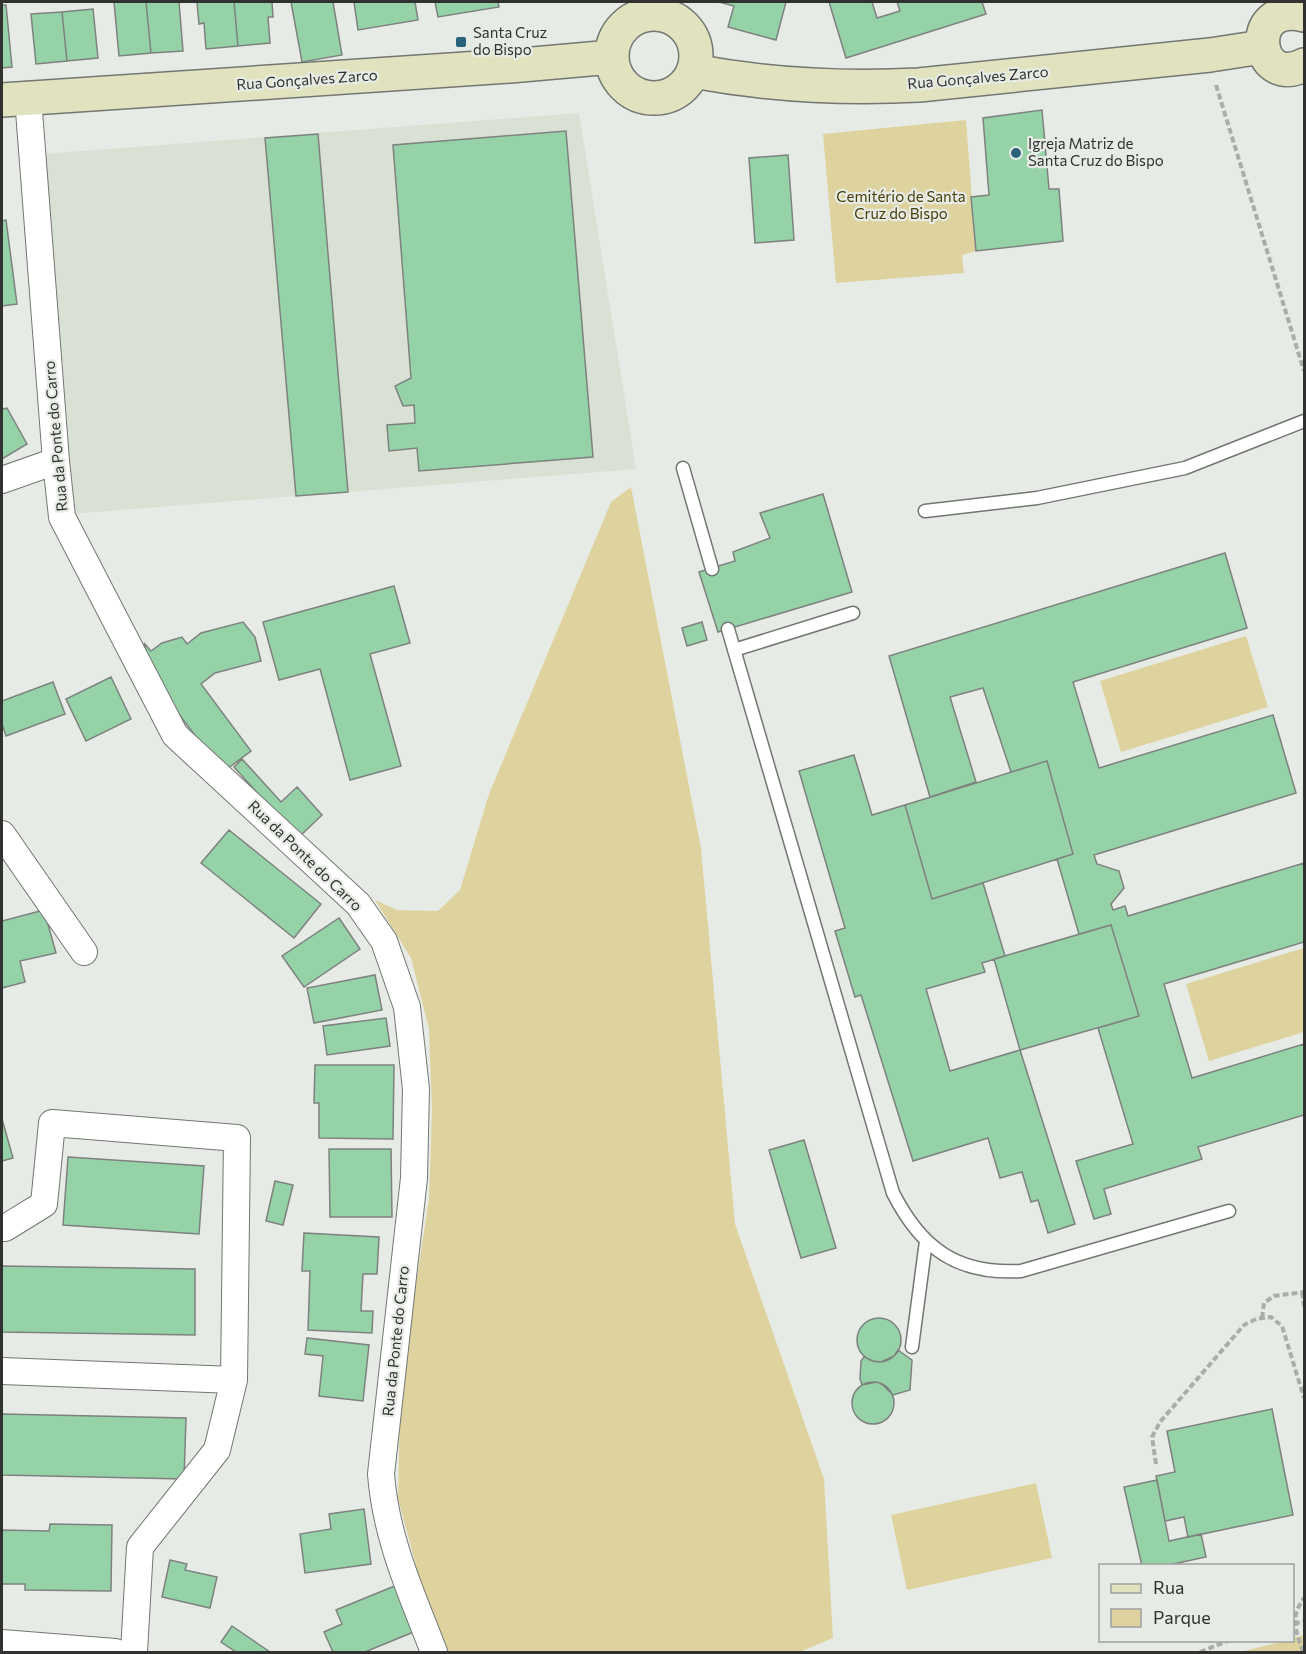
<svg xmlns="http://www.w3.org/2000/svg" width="1306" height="1654" viewBox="0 0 1306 1654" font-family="Commissioner,sans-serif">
  <rect width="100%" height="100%" fill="#e7ebe5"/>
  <path fill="#d9e1d5" d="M579,113L636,469L71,514L43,154Z"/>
  <path fill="#ded39e" d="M966,120L976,251L962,255L964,273L836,283L823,134Z
    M631,487L701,848L735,1224L824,1479L833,1638L800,1652H446L422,1588L398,1498L400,1408L413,1303L429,1199L432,1111L429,1029L411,958L375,900L397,910L438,911L460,890L489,794L611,502Z
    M1246,636L1268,707L1121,752L1100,681Z
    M1304,948V1032L1209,1061L1186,984Z
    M1036,1483L1052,1558L907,1590L891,1515Z
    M1304,1635V1652H1240L1284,1641L1292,1640L1293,1638Z"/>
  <path fill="#96d2a8" stroke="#7d827f" stroke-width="1.5" d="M114,2H146L151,53L119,56Z
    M146,2H179L183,51L151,53Z
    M197,2H234L238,46L206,49L204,23L199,24Z
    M234,2H272L273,17H268L270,43L238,46Z
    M291,2H333L342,55L302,62Z
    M354,2H415L418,20L358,30Z
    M435,2H498L499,7L438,17Z
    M719,2H786L776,40L728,27L734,6Z
    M829,2H872L877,18L900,11L897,2H982L986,14L846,58Z
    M2,5H6L12,67L2,68Z
    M93,9L98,58L67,61L62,12Z
    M62,12L67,61L36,64L31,14Z
    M1042,110L1049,189H1059L1063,241L976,251L971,197L989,195L983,118Z
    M566,131L593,457L419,471L417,448L389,451L387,425L415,423L414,405L403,406L395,386L411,378L393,145Z
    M318,134L348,492L296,496L265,138Z
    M788,155L794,240L755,243L749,158Z
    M6,220L17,304L2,306V221Z
    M7,408L27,444L2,459V409Z
    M823,494L852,592L718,632L699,572L735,561L733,552L770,538L760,513Z
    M1225,553L1247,628L1073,682L1099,768L1273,715L1296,793L1094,855L1097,864L1119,871L1124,888L1111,904L1113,910L1125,906L1128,916L1304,863V942L1164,984L1192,1078L1304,1044V1115L1198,1147L1202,1159L1104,1189L1111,1214L1094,1219L1076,1161L1133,1144L1098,1028L1139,1016L1111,925L1079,934L1057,859L1073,854L1047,761L1011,772L983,688L950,697L976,782L930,797L889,656Z
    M394,586L410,643L370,654L401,766L350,780L320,669L279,680L263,622Z
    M243,622L255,637L261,661L215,673L201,684L251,751L223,772L155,683L144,643L151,651L162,643L182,637L187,644L201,633Z
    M702,622L707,640L687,646L682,628Z
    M111,677L131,719L86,741L66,699Z
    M53,682L65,714L6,736L2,724V701Z
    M854,755L872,815L905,805L932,899L983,883L1005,956L982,963L985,972L926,989L950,1071L1020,1050L1075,1224L1048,1233L1038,1200L1031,1202L1022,1172L1000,1178L988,1138L913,1161L861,995L855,997L835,931L845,928L799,771Z
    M242,759L281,802L297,787L322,815L298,838L234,767Z
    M1047,761L1073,854L932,899L905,805Z
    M229,830L321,904L294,938L201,863Z
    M44,910L56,953L20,961L25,982L2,988V921Z
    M339,918L360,949L304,987L282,956Z
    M1111,925L1139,1016L1020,1050L994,959Z
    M375,975L382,1010L314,1023L307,988Z
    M386,1018L390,1046L327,1055L323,1026Z
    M315,1065H394L393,1139L319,1138V1103H314Z
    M2,1119L13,1158L2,1161Z
    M804,1140L836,1248L801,1258L769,1150Z
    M329,1149H391L392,1217H330Z
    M68,1157L204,1166L199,1234L63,1225Z
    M275,1181L293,1185L283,1225L266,1221Z
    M304,1233L379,1237L377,1274H363L361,1311H373L372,1333L308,1330L310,1271H302Z
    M2,1266L195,1269V1335L2,1332Z
    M857 1340a22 22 0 1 1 44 0a22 22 0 1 1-44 0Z
    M307,1338L369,1345L363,1401L319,1396L323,1356L305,1354Z
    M898,1350L912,1360L910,1390L893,1395L883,1385L877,1382L862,1385L860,1379L861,1361L864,1357L873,1361L881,1362L894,1356Z
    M852 1403a21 21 0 1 1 42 0a21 21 0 1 1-42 0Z
    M1272,1409L1293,1515L1188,1537L1184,1517L1165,1521L1156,1476L1175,1472L1167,1431Z
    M2,1414L186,1418L184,1479L2,1475Z
    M1157,1480L1169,1541L1201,1534L1206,1557L1164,1566H1142L1124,1487Z
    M364,1509L371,1564L305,1573L300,1534L331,1529L329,1514Z
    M50,1524L112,1525L111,1591L25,1590V1584H2V1530L49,1531Z
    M170,1560L187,1564L185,1570L217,1577L210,1608L162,1597Z
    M397,1585L416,1631L365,1652H333L324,1632L342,1624L336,1610Z
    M232,1626L270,1652H236L221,1642Z"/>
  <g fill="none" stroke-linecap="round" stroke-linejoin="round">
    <defs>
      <path id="lane" d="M683,468L712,569
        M925,511L1037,498L1185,468L1304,421
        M728,629L893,1193C921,1248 957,1275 1021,1271L1229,1211
        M734,650L853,613
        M912,1347L926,1241"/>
      <path id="street" d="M28,98L56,461L62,517L175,735L358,904L384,941L407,1007L416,1089L414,1178L381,1474C386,1539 411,1592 434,1652
        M2,480L56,461
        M2,834L84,952
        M2,1228H5L44,1204L52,1123L237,1138L234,1380L217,1450L140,1547L134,1652
        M2,1371L234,1380
        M2,1643L115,1652"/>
      <path id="secondary" d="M612 56a42 42 0 1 1 84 0a42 42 0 1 1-84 0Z
        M1304,15C1244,0 1254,90 1304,65
        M693,71C768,85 843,89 919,85L1210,55L1262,47
        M2,100L510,66L612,57"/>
    </defs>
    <use href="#lane" stroke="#737672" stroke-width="15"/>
    <use href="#street" stroke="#737672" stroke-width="28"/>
    <use href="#secondary" stroke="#737672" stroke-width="36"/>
    <path stroke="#aaada8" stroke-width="4" stroke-dasharray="6 3" stroke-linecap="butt" d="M1216,85L1304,371
      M1302,1292L1304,1306
      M1262,1318L1264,1303L1274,1296L1304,1292
      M1156,1464L1152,1437L1160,1422L1244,1325L1256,1319L1271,1317L1282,1326L1304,1398
      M1294,1624L1304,1621
      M1200,1652L1230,1640
      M1303,1652C1296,1630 1289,1619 1304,1598"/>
    <use href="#lane" stroke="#fff" stroke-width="12"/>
    <use href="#street" stroke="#fff" stroke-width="26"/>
    <use href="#secondary" stroke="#e0e3be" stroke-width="33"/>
  </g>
  <g fill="#28627b" stroke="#e7ebe5" stroke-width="2">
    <rect x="455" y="36" width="12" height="12" rx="3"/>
    <circle cx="1016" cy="153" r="6"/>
  </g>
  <g text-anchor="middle" stroke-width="4.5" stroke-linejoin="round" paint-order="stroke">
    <g font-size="15" fill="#313230" stroke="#e7ebe5" text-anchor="start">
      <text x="473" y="38">Santa Cruz<tspan x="473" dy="17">do Bispo</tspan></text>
      <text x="1028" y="149">Igreja Matriz de<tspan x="1028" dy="17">Santa Cruz do Bispo</tspan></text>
    </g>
    <g font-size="15" fill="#313230" stroke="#e7ebe5">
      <text transform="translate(978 78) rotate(-5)" y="5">Rua Gonçalves Zarco</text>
      <text transform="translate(307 80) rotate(-4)" y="5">Rua Gonçalves Zarco</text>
      <text transform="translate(56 436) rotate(-95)" y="5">Rua da Ponte do Carro</text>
      <text transform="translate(305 856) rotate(44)" y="5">Rua da Ponte do Carro</text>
      <text transform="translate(396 1341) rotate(-84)" y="5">Rua da Ponte do Carro</text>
    </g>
    <g font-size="15" fill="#473c07" stroke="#e7ebe5">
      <text x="901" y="202">Cemitério de Santa<tspan x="901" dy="17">Cruz do Bispo</tspan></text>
    </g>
  </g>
  <rect width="1306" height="1654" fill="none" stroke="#313230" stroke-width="6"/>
  <rect x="1099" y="1564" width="195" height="78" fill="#e7ebe5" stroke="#9ea19d" stroke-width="1.5"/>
  <rect x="1111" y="1584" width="30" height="9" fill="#e0e3be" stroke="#9ea19d" stroke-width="1.5"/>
  <text x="1153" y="1594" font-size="18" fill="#313230">Rua</text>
  <rect x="1111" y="1609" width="30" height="18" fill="#ded39e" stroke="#9ea19d" stroke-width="1.5"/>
  <text x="1153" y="1624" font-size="18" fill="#313230">Parque</text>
</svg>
